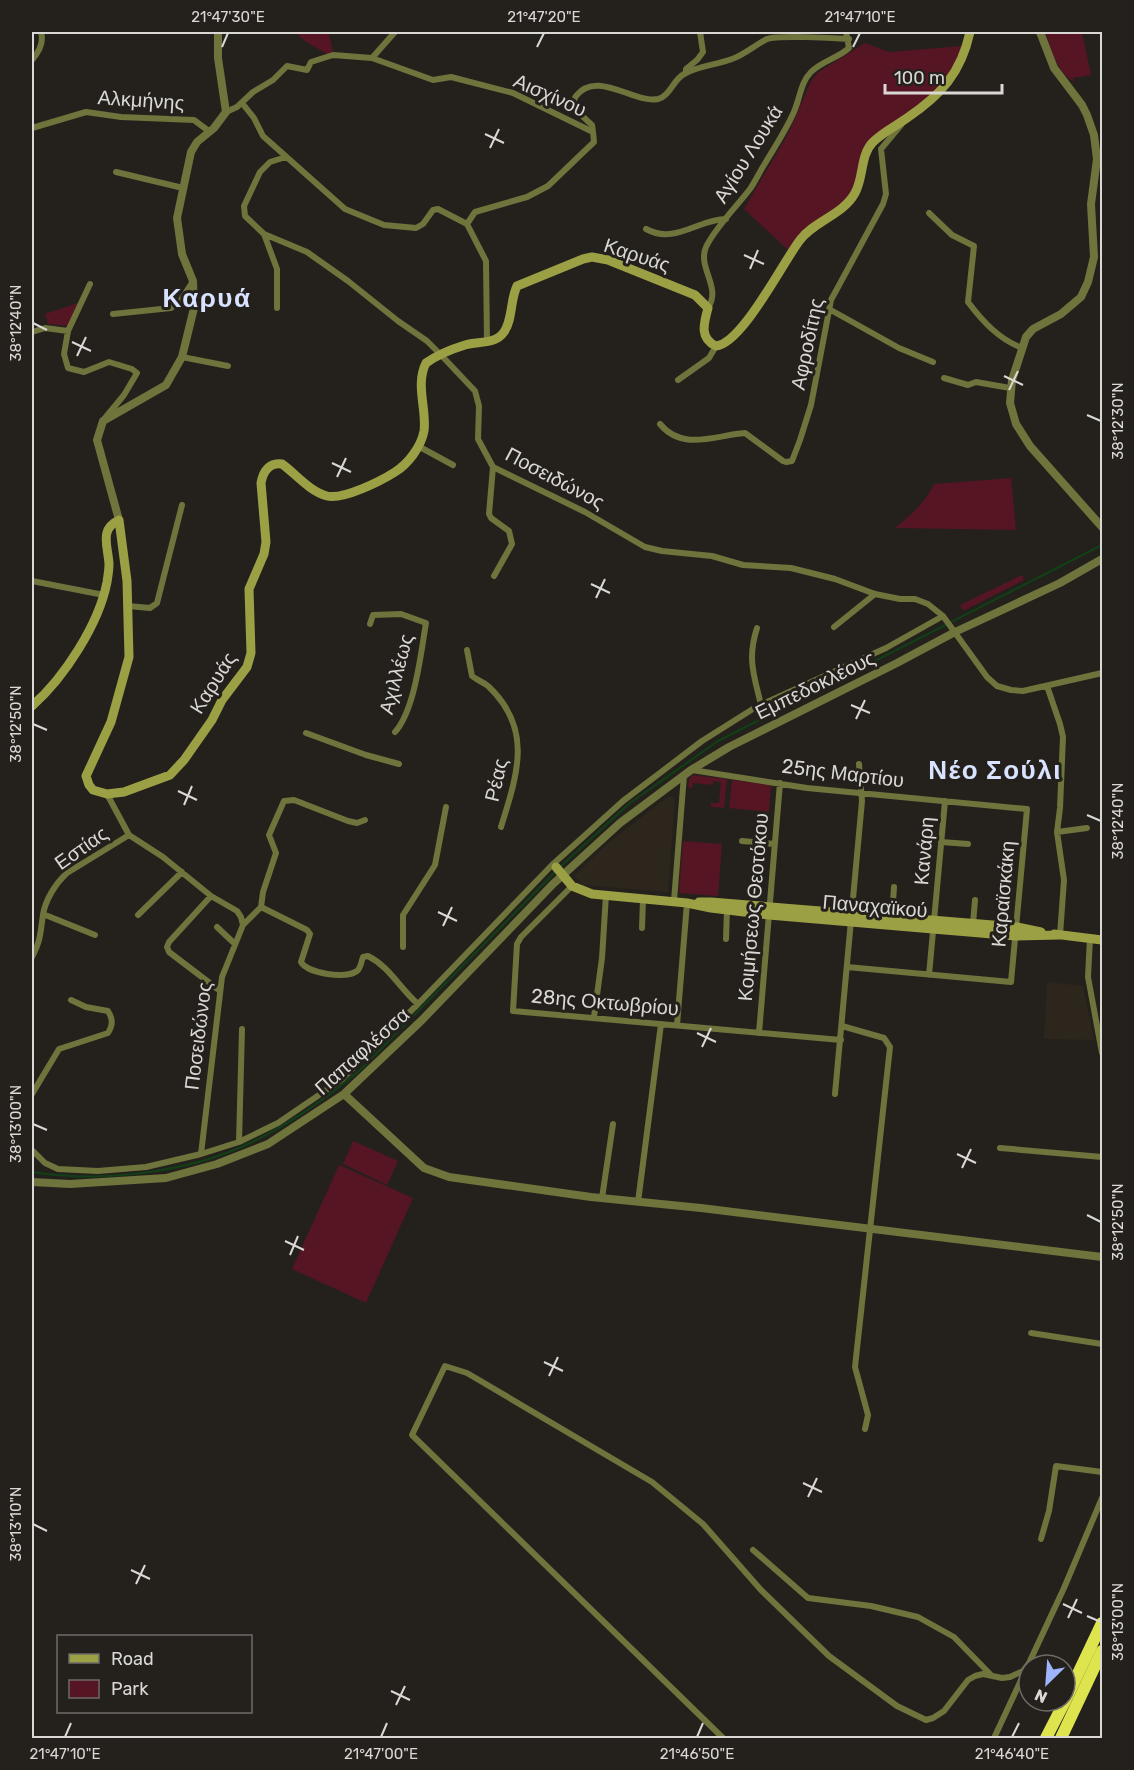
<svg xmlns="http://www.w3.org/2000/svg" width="1134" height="1770" viewBox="0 0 1134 1770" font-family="Rubik,sans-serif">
  <rect width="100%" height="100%" fill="#24211d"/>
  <path fill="#2c261c" d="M669,796L675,798L668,892L582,885L574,876L608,843Z
    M1047,982L1083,986L1094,1040L1044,1039Z"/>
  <path fill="#551523" d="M295,32H333L329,33L333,53L327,54L305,41Z
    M1045,32H1082L1091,75L1073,78L1074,82C1056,71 1052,50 1045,32Z
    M865,43L889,52L962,46L952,69L938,91L872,137C858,154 862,180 847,197C830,218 803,226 788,250L744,209L789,132L811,81L817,73Z
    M78,303L68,326L48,324L45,314Z
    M1011,478L1016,530L895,528C911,515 925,503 934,484Z
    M1022,575L1024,580L963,611L960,605Z
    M692,775L727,779L724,808L711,807V803H719L721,782L713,781V785L693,783L692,788L688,787L689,779Z
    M732,780L771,785L769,812L729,808Z
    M683,841L722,844L718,896L679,893Z
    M353,1141L398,1161L387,1185L343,1164Z
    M339,1165L413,1198L366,1303L292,1269Z"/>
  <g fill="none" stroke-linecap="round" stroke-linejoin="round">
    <path stroke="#104016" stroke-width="2" d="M561,866L630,803L718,741L1102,545
      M32,1172C100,1183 187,1173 250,1143C288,1125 328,1097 360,1070L557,870"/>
    <path stroke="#6f733c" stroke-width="6" d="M372,58L395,32
      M32,60C39,52 44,42 41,32
      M686,73V69L697,60L703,52L700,32
      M242,103L254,118L263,136L345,209L384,225L416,228L423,224L433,210L438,209L467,224
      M226,112L237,107L253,92L273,80L287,66L307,70L311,62L333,55L372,58L433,80L451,77L513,93L593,132L594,142L548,186L527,197L475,212L467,224L486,261L487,342
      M32,128L86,112L121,117L194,120L210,132
      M593,132L592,125C586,119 568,107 576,96C597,69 634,104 658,99C670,96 673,80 684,74C698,66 716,65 732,59C744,55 755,45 767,39C778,35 834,38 849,39
      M286,157L270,162L260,172L244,206L245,216L264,234L307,252L348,281L398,321L427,341L441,355L475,391L479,406L478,439L493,467L585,512L645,547L662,551L712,556L743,565L791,568L835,579L875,594L900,599H915L928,604L943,616L987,677L997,686L1011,690L1023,691L1102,673
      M116,172L183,188
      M929,213L952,235L974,246L968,302C983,322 999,339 1022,348
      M646,229C675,245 698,219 726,219
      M264,234L277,269V308
      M90,284L68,331L64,354L68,368L84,372L109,362L132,369L137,373L124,395L105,418
      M708,308C722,287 697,268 706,247C715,228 737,206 750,189C755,182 759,173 764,165C774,148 785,132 793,114C800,100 800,83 811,72C822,61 838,58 849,48L846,32
      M829,309L899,348L933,362
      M113,314L171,308L179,303L193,281
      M32,332L45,328L68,331
      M182,357L228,366
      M944,378L968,385L976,382L1010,388
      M678,380L709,358L716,346
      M660,424C683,452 716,435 745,433L783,461L786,462L792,461L800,440L811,405L831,300L883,204L886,194L881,149L901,125
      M418,446L453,465
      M493,467L489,514L491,518L509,531L512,544L494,576
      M32,581L104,595
      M128,606L150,608L157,603L182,505
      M370,624L373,615L401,614L426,623C421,652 415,710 395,732
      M834,627L875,594
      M757,628C747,659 754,675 761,705
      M467,650L472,676C477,680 483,682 488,686C534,729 517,775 501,827
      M1047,686L1060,724L1063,737L1060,808L1057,832L1064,880L1060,935
      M306,733L366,755L399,764
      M692,770L807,788L1027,809L1011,982L847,967
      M107,794L129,835L163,857L211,896L237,911L241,917L243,925
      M1057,832L1087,828
      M742,841L774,844
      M941,842L968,844
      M572,886L521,937L517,944L513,1011L841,1040
      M211,896L169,942L167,947L169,952L219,990
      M674,901L684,775
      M261,907L263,892L276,853L269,835L284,801L294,800L348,821L357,823L365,820
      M43,914L95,935
      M138,915L182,872
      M892,917L894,887
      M973,924L975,900
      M217,927L235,944
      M642,928L643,899
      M1090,938L1088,977L1102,1053
      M726,939L727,910
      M403,947V915L435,865L446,807
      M32,957C41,940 40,934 43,915C45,900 56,883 67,873L129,835
      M929,975L945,801
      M594,1017L602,958L606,895
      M677,1025L687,903
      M842,1026L884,1038L890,1047L855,1367L868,1415L865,1429
      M759,1033L780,783
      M32,1094L59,1049L108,1033C113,1025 113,1019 108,1011L86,1007L71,1000
      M835,1094L862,801L859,764
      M239,1142L242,1029
      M1000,1148L1102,1157
      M32,1150L45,1163L58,1169L98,1171L146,1167L201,1154L239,1142L278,1123L341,1080L418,1004L552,865L623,801L702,741L756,707L886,648L943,616
      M201,1154L222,977L243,925L261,907L307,930L310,934L301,962C308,974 346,979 357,971C361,968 361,962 363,957L368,956C390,967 400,989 418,1004
      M602,1198L613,1124
      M638,1202L661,1024
      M1031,1333L1102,1344
      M1041,1539L1049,1511L1056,1466L1102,1472
      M753,1550L808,1598L871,1606L918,1617L954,1637L991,1675
      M723,1738L412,1435L445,1366L467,1373L652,1482L703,1524L761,1590L829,1656L897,1706L926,1720L933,1718L944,1711L968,1680L975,1676L983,1674L1002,1678L1010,1677L1023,1671L1029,1663
      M994,1738L1064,1588L1102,1498"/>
    <path stroke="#6f733c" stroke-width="8" d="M1040,32L1054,68L1082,105L1087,115L1094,135L1097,159L1091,204L1094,257L1088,282L1081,297L1061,314L1033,329L1026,337L1012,380L1010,403L1016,424L1030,446L1102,527
      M119,520L97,440L103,421L166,385L182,357L194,308L193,281L182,254L177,218L191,152L197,142L214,128L226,112L218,58V32
      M344,1094L424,1168L449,1177L591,1197L701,1208L1102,1257
      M32,1182L70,1184L166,1178L217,1164L268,1144L344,1094L422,1020L553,884L620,823L691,770L729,747L897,663L955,632L1060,583L1102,559"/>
    <path stroke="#9ca045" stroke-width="9" d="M32,706C64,678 99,624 107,582C108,576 109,570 109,564C108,546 99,529 119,520L127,581L129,657L111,722L86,776L89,785L93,790L107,794L124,792L170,775L184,760L212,720L222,700L247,667L251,653L249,589L264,554L266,542L261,483C263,472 269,462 282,464C296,474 309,491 327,496C343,500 381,481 395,472C408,464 421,447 424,431C427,410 415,384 426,363C437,355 452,349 465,345C478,341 495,345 504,332C513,319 510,300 517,286L583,259L592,257L608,260L695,295L708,308C704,323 699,338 716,346C742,344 783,262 800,240C814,221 843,215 855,193C864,177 860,155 873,142C883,132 896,126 907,118C941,95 961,73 970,32
      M556,867L572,886L592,894L687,903L711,908L769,915L933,929L1016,936L1060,935
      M699,902H711L1017,927L1041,932
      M1054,934L1102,940"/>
    <path stroke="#dee44d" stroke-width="12" d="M1065,1701L1102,1623
      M1046,1738L1065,1701
      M1061,1738L1102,1651"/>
  </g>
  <path fill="none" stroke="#dad8d5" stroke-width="2" d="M222,47L228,33M537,47L544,33M853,47L860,33M485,134L504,143M490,148L499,129M744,255L764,264M750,269L758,250M33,323L47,330M72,342L91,351M77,356L86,337M1004,376L1023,385M1009,390L1018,371M1087,415L1101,421M332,463L351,472M337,477L346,458M591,584L610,593M596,598L605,579M851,705L870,713M856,719L865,700M33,724L47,730M178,791L197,800M184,805L192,786M1087,815L1101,821M438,912L457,921M443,926L452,907M697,1033L716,1042M702,1047L711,1028M33,1124L47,1130M957,1154L976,1163M962,1168L971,1149M1087,1215L1101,1222M285,1241L304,1250M290,1255L298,1236M544,1362L563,1371M549,1376L558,1357M803,1483L822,1492M808,1497L817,1478M33,1524L47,1531M131,1570L150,1579M136,1584L145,1565M1063,1604L1082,1613M1087,1616L1101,1622M1068,1618L1077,1599M391,1691L410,1700M396,1705L405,1686M65,1737L71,1723M381,1737L387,1723M697,1737L703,1723M1012,1737L1019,1723"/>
  <g text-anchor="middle" stroke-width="6" stroke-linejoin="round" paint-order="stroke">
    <g font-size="20" fill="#dad8d5" stroke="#24211d">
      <text transform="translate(550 95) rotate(24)" y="7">Αισχίνου</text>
      <text transform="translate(141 100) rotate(4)" y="7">Αλκμήνης</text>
      <text transform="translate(748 154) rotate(-58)" y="7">Αγίου Λουκά</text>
      <text transform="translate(637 255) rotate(18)" y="7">Καρυάς</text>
      <text transform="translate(807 344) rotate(-78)" y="7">Αφροδίτης</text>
      <text transform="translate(555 478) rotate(28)" y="7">Ποσειδώνος</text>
      <text transform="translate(396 674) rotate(-75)" y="7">Αχιλλέως</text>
      <text transform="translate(213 683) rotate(-58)" y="7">Καρυάς</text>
      <text transform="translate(815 685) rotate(-26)" y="7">Εμπεδοκλέους</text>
      <text transform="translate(843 773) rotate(7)" y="7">25ης Μαρτίου</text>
      <text transform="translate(496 780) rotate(-77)" y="7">Ρέας</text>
      <text transform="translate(81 848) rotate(-35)" y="7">Εστίας</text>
      <text transform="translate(924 851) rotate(-85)" y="7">Κανάρη</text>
      <text transform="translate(1003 894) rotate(-85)" y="7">Καραϊσκάκη</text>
      <text transform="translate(875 906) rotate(5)" y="7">Παναχαϊκού</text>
      <text transform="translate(753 907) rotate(-85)" y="7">Κοιμήσεως Θεοτόκου</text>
      <text transform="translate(605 1002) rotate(5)" y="7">28ης Οκτωβρίου</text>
      <text transform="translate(198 1036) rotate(-83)" y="7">Ποσειδώνος</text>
      <text transform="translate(362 1051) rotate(-42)" y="7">Παπαφλέσσα</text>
    </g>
    <g font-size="26" font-weight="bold" letter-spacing="1.5" fill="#d9e3ff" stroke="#24211d">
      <text x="207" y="307">Καρυά</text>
      <text x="995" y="779">Νέο Σούλι</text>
    </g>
  </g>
  <rect width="1134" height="1770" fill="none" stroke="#24211d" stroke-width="66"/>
  <rect x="57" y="1635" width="195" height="78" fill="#24211d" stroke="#6d6a67" stroke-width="1.5"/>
  <rect x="69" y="1654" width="30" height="9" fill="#9ca045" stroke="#6d6a67" stroke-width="1.5"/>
  <text x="111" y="1665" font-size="18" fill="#dad8d5">Road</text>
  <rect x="69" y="1680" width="30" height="18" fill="#551523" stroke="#6d6a67" stroke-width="1.5"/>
  <text x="111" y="1695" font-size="18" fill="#dad8d5">Park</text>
  <g transform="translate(1047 1683) rotate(205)"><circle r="28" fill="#24211d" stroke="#6d6a67" stroke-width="1.5"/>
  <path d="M0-4.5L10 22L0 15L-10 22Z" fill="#9eb4fd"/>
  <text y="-9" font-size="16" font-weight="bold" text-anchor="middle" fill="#dad8d5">N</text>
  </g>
  <path d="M885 84v9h117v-9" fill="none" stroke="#dad8d5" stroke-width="3"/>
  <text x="894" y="84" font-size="18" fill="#dad8d5" stroke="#24211d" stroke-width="4.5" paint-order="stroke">100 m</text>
  <rect x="33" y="33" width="1068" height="1704" fill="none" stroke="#dad8d5" stroke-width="2"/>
  <g font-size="15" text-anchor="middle" fill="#dad8d5">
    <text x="228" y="22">21°47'30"E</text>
    <text x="544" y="22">21°47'20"E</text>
    <text x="860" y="22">21°47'10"E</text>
    <text transform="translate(16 323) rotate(-90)" y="5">38°12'40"N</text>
    <text transform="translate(1118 421) rotate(-90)" y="5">38°12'30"N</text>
    <text transform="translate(16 724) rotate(-90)" y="5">38°12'50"N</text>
    <text transform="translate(1118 821) rotate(-90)" y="5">38°12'40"N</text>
    <text transform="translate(16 1124) rotate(-90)" y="5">38°13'00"N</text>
    <text transform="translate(1118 1222) rotate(-90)" y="5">38°12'50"N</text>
    <text transform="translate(16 1524) rotate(-90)" y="5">38°13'10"N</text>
    <text transform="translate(1118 1622) rotate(-90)" y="5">38°13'00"N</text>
    <text x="65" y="1759">21°47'10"E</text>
    <text x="381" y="1759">21°47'00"E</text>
    <text x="697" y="1759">21°46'50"E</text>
    <text x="1012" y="1759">21°46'40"E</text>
  </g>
</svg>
